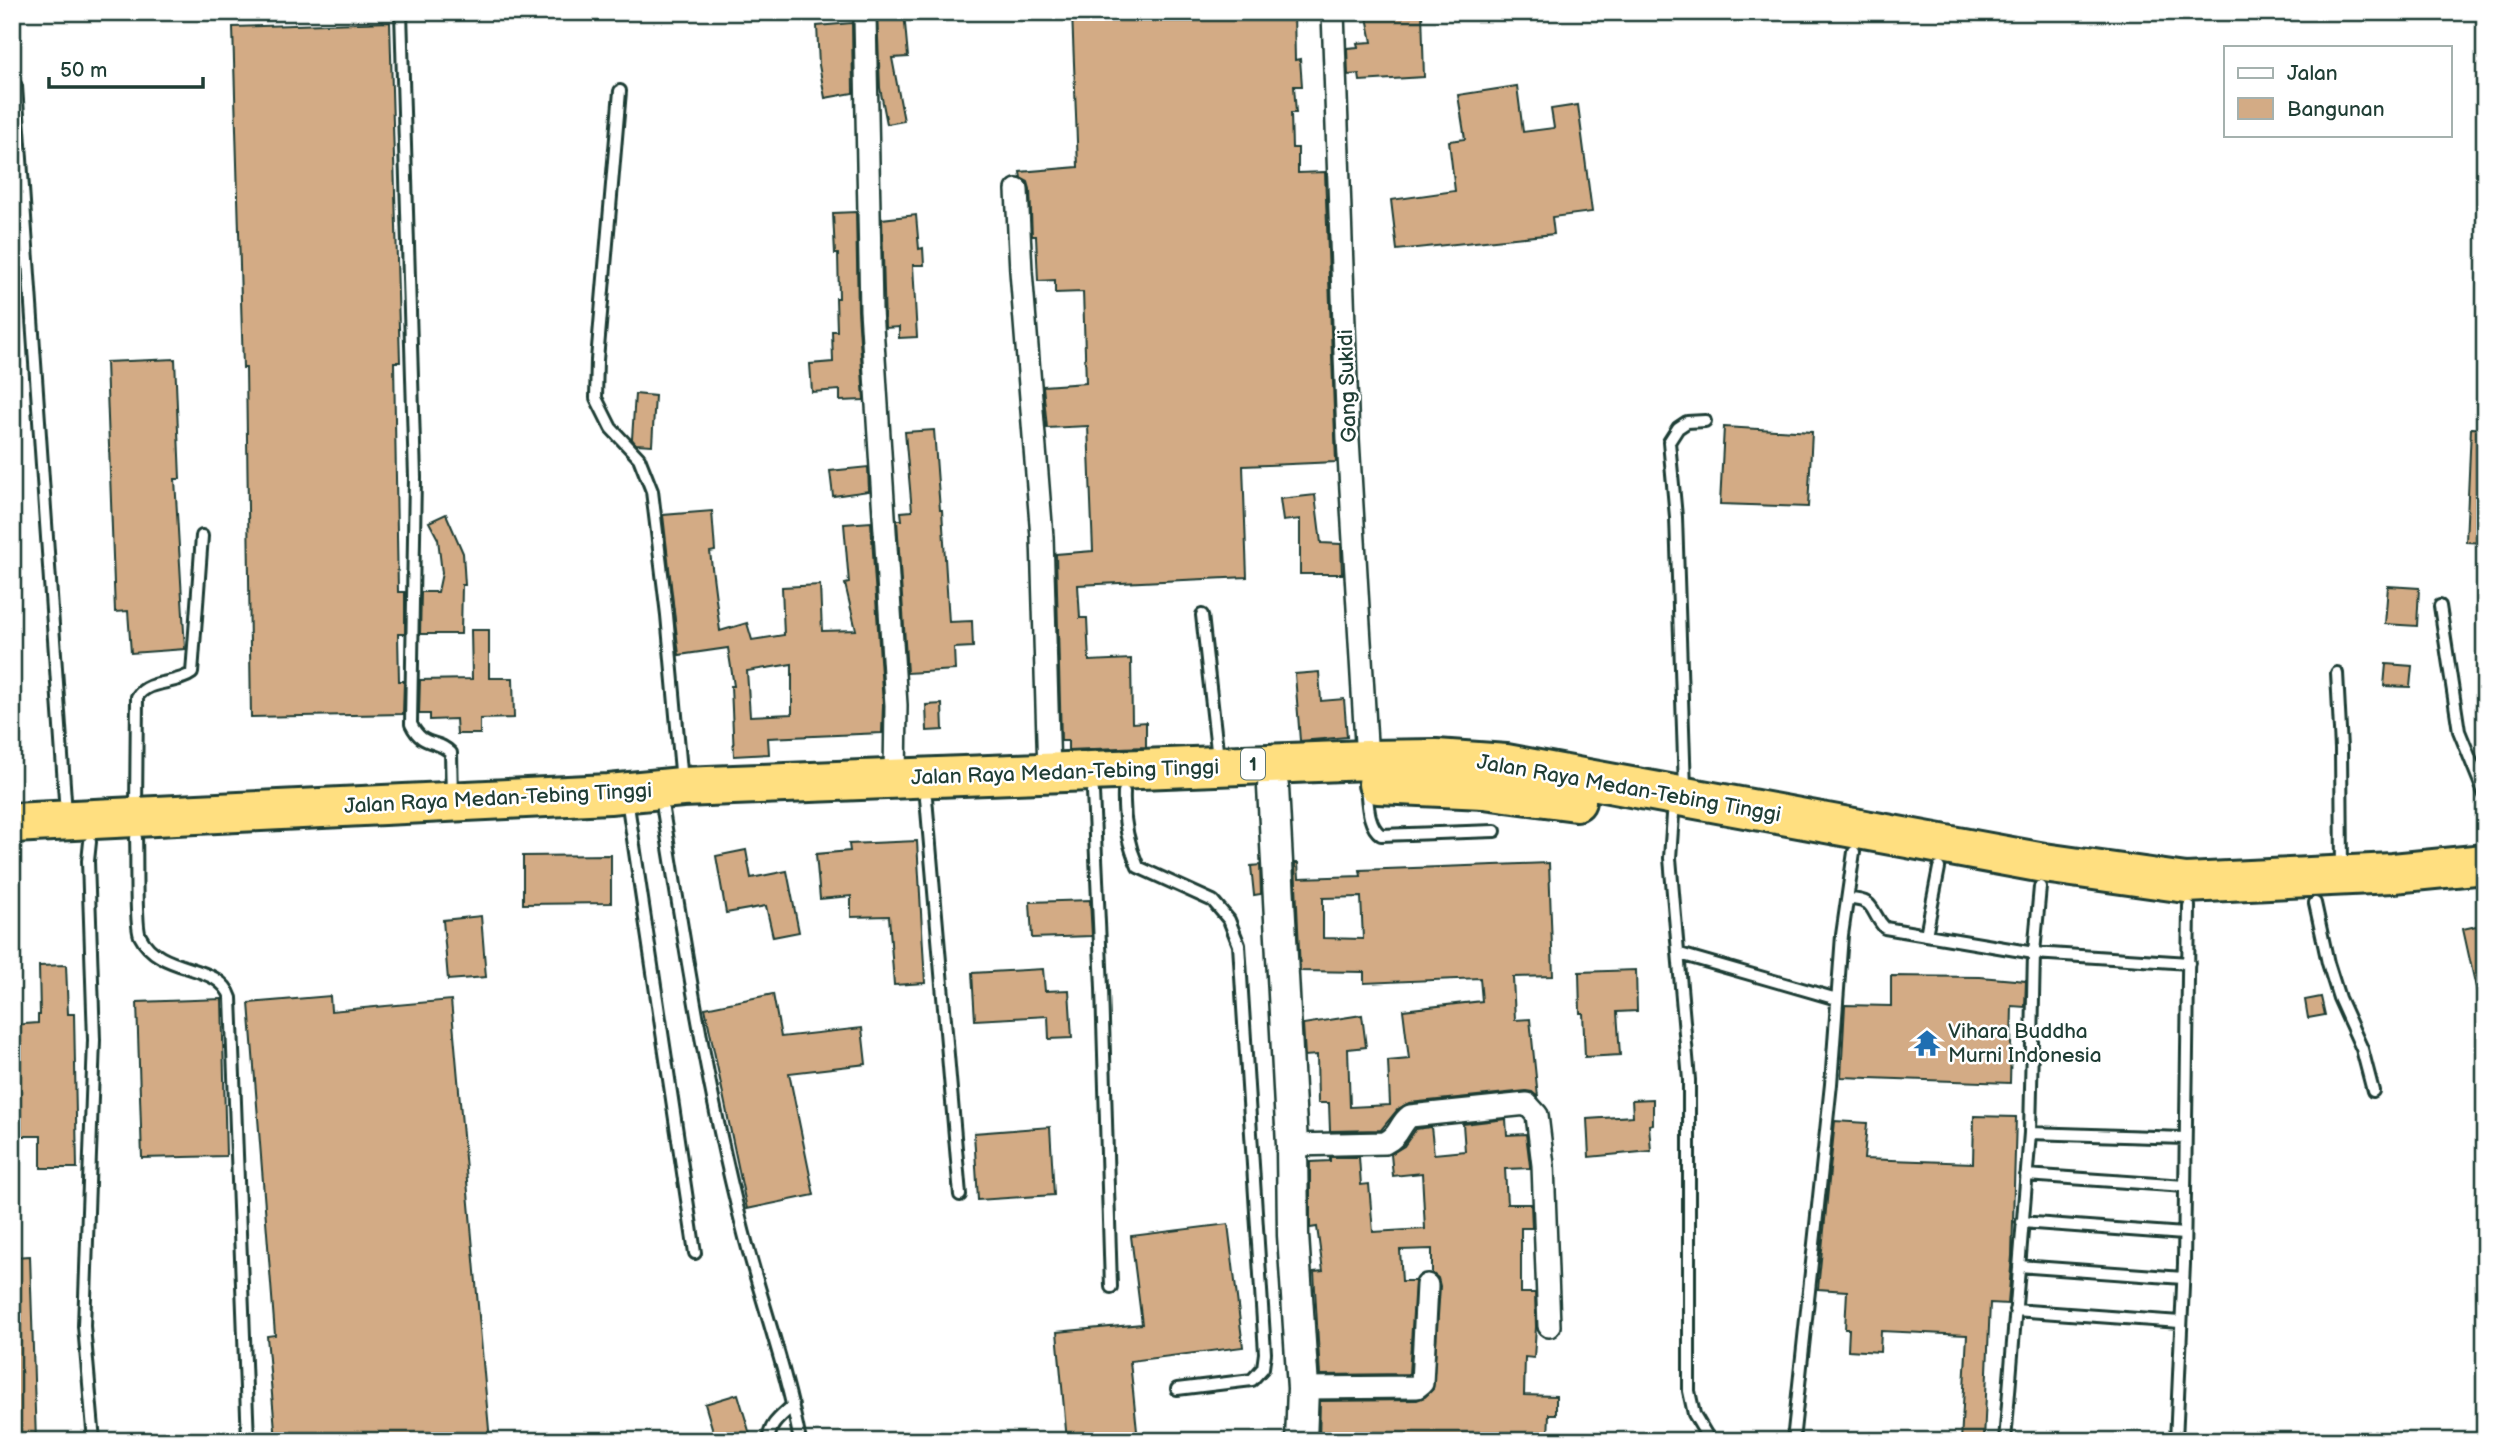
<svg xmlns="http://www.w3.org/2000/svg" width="2497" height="1453" viewBox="0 0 2497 1453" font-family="'Balsamiq Sans',sans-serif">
  <rect width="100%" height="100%" fill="#fff"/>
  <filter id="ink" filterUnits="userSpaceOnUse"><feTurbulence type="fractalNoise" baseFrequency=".0143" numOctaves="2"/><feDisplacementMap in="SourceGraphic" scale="14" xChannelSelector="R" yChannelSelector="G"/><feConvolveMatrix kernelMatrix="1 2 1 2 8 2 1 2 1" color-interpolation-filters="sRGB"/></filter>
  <g filter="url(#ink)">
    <path fill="#d3ab85" stroke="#1f3d34" stroke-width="2" fill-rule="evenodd" d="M877,12H904L908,57L892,58L904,121L887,124L880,88Z
      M1072,12H1294L1295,60L1300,59L1302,86H1294L1296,113H1291L1292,148H1298V173L1325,172L1336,462L1243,466L1247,577L1078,585L1080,618H1087L1089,661L1131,659L1132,723L1146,722V747L1068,750V741H1061L1056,554L1093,551L1088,426L1047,428L1043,386L1086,383L1083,292L1055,293V280L1038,281L1036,236H1032L1030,189L1028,182L1021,178L1020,172L1078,167Z
      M1366,12H1422L1424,77L1360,81L1359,74L1348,75L1347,48L1358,47L1357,43L1372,42Z
      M390,22L400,362H394L398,592H405V634H398L399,681H404L403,714L251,717L246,368H243L233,27Z
      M852,23L853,93L825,98L819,65L817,26Z
      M1517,86L1523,132L1554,128L1551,109L1578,105L1592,212L1552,217L1554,234L1397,250L1391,200L1455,191L1449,141L1465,139L1458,95Z
      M856,212L858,311L864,400L840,401V390L812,392L810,364L833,362L832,331H837L836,298H839L838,254H835L833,213Z
      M916,215L919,249L923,248L924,265H913L917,337L899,338V327L885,328L882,219Z
      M175,359L180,479H175L185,649L131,653L128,611L115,612L106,362Z
      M635,394L655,396L652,445L636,444L632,439Z
      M1724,427L1812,432L1808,507L1720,504Z
      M2471,428L2485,429V543L2466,542Z
      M934,430L940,510H942L949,622L972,621L973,647L954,648L955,670L907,673L897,520H902L901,512L912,511L905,432Z
      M868,467L869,491L833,496L830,471Z
      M1315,495L1321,543L1341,544L1342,574H1300V519L1283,521L1280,499Z
      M712,511L715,551L710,552L720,631L747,623L752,640L784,635L782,587L820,585L822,631L856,630L845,584L849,583L844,524L871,522L883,705L882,733L768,738L769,754L734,756L731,686H734L728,648L679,655L663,515ZM792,664V714L750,716L747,671Z
      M446,514L463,553L465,585H462L461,634H420L421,592H438L442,573L438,539L429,522Z
      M2388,586L2419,588L2417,626L2385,624Z
      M471,630H489V678H513L514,718L480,719V734H457L456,719L430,720V714H419L420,680L472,679Z
      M2386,664L2412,666L2410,687L2384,686Z
      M1319,672L1321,701L1344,699L1347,737L1300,741L1295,674Z
      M942,704L943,730L927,731L926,705Z
      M917,841L925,983L894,985L889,916L851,917V896L820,899L816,854L850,851L849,844Z
      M746,850L751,878L787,871L799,932L773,937L766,906L726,913L716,856Z
      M611,855V903L523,904V856Z
      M1295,863H1298L1299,878L1361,876L1360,870L1549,863L1553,976L1513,977L1515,1020L1530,1019L1538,1097L1532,1092L1526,1091L1409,1103L1398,1109L1381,1130L1330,1131L1329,1103H1318L1317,1055L1305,1056L1303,1024L1362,1015L1366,1047L1348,1049L1350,1107L1390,1105L1388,1061L1409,1059L1403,1010L1482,1001L1480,978L1364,983V972L1300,971ZM1361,897L1363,939L1323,938V898Z
      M1260,865L1261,894L1254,895L1251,866Z
      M1090,900L1092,936L1032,938L1030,902Z
      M481,916L486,977L448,980L443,920Z
      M2485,924V996L2478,997L2463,929Z
      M66,965L68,1014H74L77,1168H41V1136H12V1025L38,1023V1015H40L39,966Z
      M1043,969L1045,991L1069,990L1072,1038L1049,1039L1048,1016L975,1020L972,973Z
      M1636,970L1637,1011L1617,1012L1620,1055L1585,1057L1583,1013H1580L1579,972Z
      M1891,976L1980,977L2026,981L2025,1007L2012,1006L2010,1083L1841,1077L1845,1005L1891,1006Z
      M773,994L781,1037L862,1028L866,1064L789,1073L814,1195L747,1209L705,1008Z
      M330,996L331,1011L451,1000L490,1441H276L267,1336L275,1335L249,1003Z
      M2321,997L2325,1015L2308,1018L2305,1000Z
      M222,999L226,1156L142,1158L137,1002Z
      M1653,1099V1124L1649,1125L1651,1151L1589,1157L1587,1119L1633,1116L1632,1100Z
      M1974,1116L2016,1117L2012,1256L2008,1304L1990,1303L1984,1441H1961L1967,1335L1881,1331L1880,1352L1848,1350L1849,1329H1845L1847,1291L1818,1289L1835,1121L1867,1123L1864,1159L1973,1163Z
      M1506,1119L1507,1135L1526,1134L1530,1166V1168L1505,1169L1507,1204H1531L1532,1228H1521V1293H1535L1536,1327L1534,1358L1525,1357L1524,1395L1556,1396V1414H1549L1548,1439L1319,1441L1320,1401L1417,1400L1425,1397L1433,1389L1440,1286L1438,1278L1432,1273V1249L1400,1250L1402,1281H1415L1409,1374L1320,1375L1314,1272L1323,1271L1317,1227L1310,1228V1162L1330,1161V1157H1359L1361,1185L1369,1184L1373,1232L1425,1229L1422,1173L1393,1176L1391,1154L1404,1146L1416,1129L1431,1127L1434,1154L1465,1151L1463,1124Z
      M1050,1127L1054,1195L978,1200L974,1133Z
      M1228,1224L1243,1347L1130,1361L1138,1441H1067L1057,1332L1142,1324L1131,1236Z
      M30,1256L36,1441H12V1257Z
      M738,1394L752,1441H716L705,1404Z"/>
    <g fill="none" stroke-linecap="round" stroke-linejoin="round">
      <defs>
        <path id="lane" d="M401,12L415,477L411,724C423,749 437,738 451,753L452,796
          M16,86L66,814
          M620,91L597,360L596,398L611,428L639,458L652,491L667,615L682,782
          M2440,606L2459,731L2485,795
          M1202,615L1218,759
          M2337,673L2341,749L2342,870
          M1366,786C1368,802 1367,825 1381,835L1495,831
          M1685,789L1676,517L1669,442L1678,428L1687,422L1705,421
          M1093,792L1102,988L1111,1287
          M1124,792C1123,819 1127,842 1138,867L1213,901L1229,920L1239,945L1265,1353L1263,1368L1252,1380L1177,1389
          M926,798L960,1195
          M136,810L137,697C149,679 176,685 192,673L202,536
          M663,810C685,949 707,1089 742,1226C760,1298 786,1367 800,1441
          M629,812L695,1253
          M1673,815L1670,858L1689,1080V1391L1694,1414L1710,1441
          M136,838C137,854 135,926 140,936C160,976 219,961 231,998L248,1441
          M90,842L88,861L94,1040L84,1326L94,1441
          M2040,887L2034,953L2189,963
          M1849,899C1877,900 1869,911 1885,928L2034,953L2030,1133L2005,1441
          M2315,903L2328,963L2339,998L2362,1049L2373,1091
          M1926,935L1939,868
          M1680,954L1837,999
          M2030,1133L2185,1138
          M2026,1175L2185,1186
          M2022,1222L2184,1234
          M2019,1266L2183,1278
          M2015,1310L2180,1322
          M769,1441C768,1424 782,1416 793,1405
          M1793,1441L1831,1084L1842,935L1854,852
          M2176,1441L2184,1264L2189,906"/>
        <path id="street" d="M1333,12L1348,439L1367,760
          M865,17L871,310L896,705L895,778
          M1017,190L1021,271L1042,537L1049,773
          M1292,1145L1385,1143C1400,1136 1399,1124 1410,1116L1527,1104L1537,1115L1543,1165L1549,1326
          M1303,1388L1417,1387L1422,1383L1427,1285"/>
        <path id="secondary" d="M1273,787L1292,1145L1293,1235L1303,1388L1301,1441"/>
        <path id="highway" d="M1378,784L1484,789L1576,801
          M12,823L609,794L682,787L1367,760L1436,759L1506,764L2044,863L2186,883L2393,873L2485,864"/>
      </defs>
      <use href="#lane" stroke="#1f3d34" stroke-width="16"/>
      <use href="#street" stroke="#1f3d34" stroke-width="26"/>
      <use href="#secondary" stroke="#1f3d34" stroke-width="35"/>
      <use href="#highway" stroke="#1f3d34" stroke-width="44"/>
      <use href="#lane" stroke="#fff" stroke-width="10"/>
      <use href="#street" stroke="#fff" stroke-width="21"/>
      <use href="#secondary" stroke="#fff" stroke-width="30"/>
      <use href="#highway" stroke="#ffdf80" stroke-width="38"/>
    </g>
  </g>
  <defs>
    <symbol id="temple-bare" viewBox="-9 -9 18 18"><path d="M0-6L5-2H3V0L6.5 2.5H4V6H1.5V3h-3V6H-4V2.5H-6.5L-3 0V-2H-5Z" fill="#1f6fb2" stroke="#fff" stroke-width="2.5" paint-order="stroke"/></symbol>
  </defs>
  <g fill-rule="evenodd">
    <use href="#temple-bare" x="1908" y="1024" width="38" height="38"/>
  </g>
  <g text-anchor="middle" stroke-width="5" stroke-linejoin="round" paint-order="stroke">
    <rect fill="#fff" stroke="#627771" stroke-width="2" x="1241" y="748.5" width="24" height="31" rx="5"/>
    <g font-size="19" font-weight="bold" fill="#1f3d34">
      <text x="1253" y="771">1</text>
    </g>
    <g font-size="21" fill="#1f3d34" stroke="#fff">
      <text transform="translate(1347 386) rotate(-92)" y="7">Gang Sukidi</text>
      <text transform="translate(1065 772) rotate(-2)" y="7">Jalan Raya Medan-Tebing Tinggi</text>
      <text transform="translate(1629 788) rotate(10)" y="7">Jalan Raya Medan-Tebing Tinggi</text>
      <text transform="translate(498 798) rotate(-3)" y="7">Jalan Raya Medan-Tebing Tinggi</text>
    </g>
    <g font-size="21" fill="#1f3d34" stroke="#fff" text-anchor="start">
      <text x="1948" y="1038">Vihara Buddha<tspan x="1948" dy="24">Murni Indonesia</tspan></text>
    </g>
  </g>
  <rect width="2497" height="1453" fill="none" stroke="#fff" stroke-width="42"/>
  <rect x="21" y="21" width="2455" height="1411" fill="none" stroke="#1f3d34" stroke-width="2.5" filter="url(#ink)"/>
  <rect x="2224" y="46" width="228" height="91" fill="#ffffff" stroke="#a5b1ae" stroke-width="2"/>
  <rect x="2238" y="68" width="35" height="10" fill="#ffffff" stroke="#a5b1ae" stroke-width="2"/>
  <text x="2287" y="80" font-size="21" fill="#1f3d34">Jalan</text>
  <rect x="2238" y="98" width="35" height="21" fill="#d3ab85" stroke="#a5b1ae" stroke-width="2"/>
  <text x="2287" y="116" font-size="21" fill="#1f3d34">Bangunan</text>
  <path d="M49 77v10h154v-10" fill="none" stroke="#1f3d34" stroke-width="3.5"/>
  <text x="60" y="77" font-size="21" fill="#1f3d34" stroke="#ffffff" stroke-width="5" paint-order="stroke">50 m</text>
</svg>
